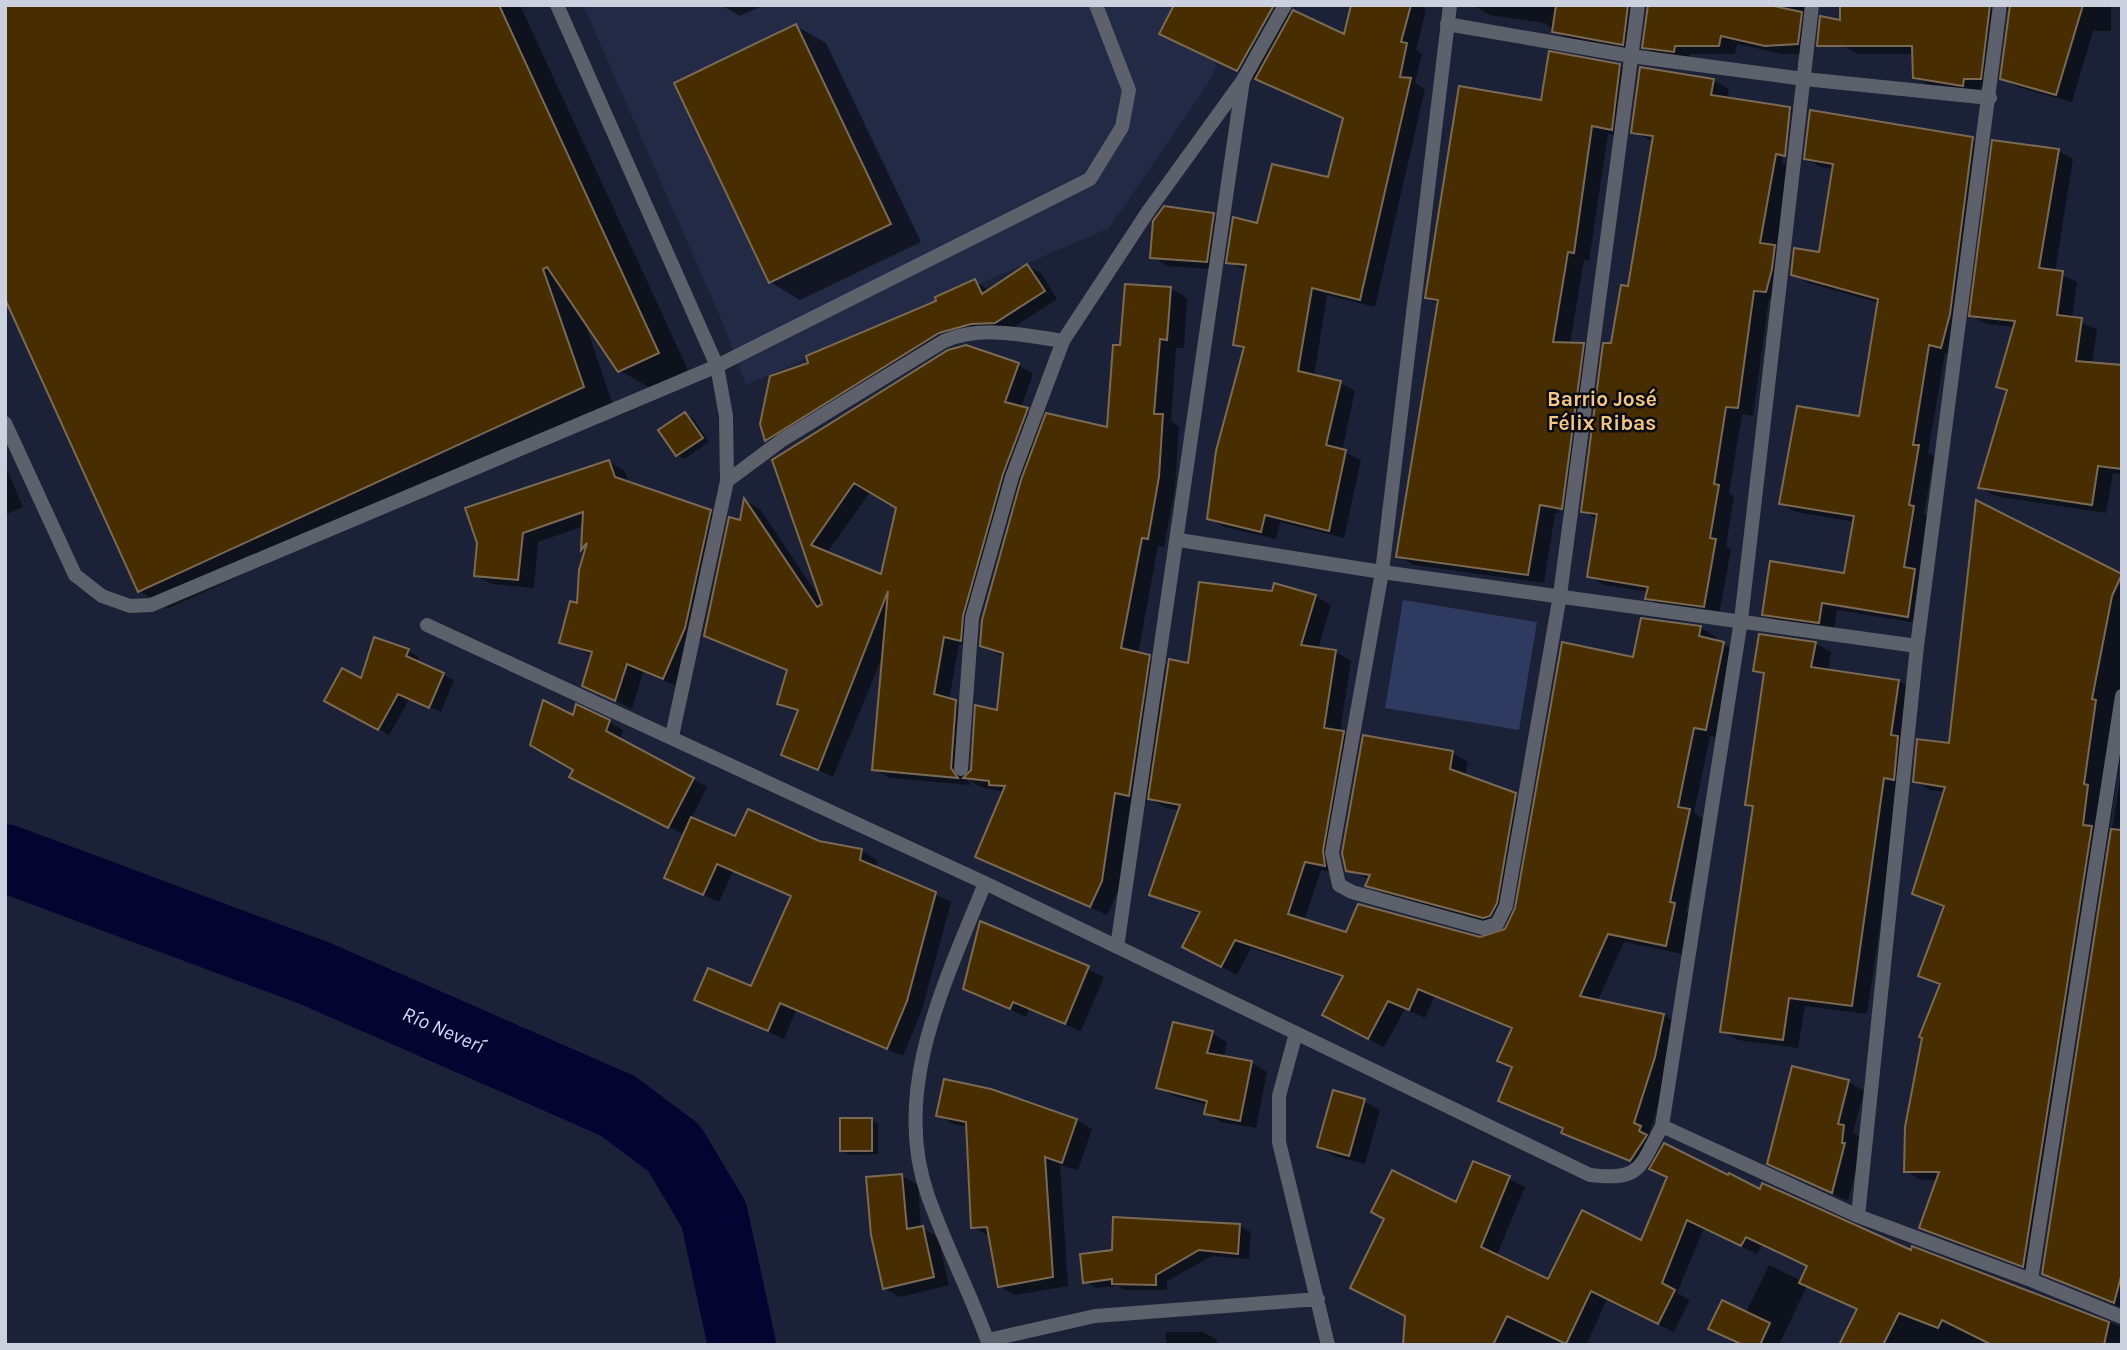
<svg xmlns="http://www.w3.org/2000/svg" width="2127" height="1350" viewBox="0 0 2127 1350" font-family="Karla,sans-serif">
  <rect width="100%" height="100%" fill="#1b2237"/>
  <path fill="#222a45" d="M583,5H1244L1208,84L1109,228L746,385L722,321Z"/>
  <path fill="#2e3a5f" d="M1403,600L1537,622L1519,730L1385,708Z"/>
  <path fill="#0007" fill-rule="evenodd" d="M5,5H520L688,370L650,388L619,370L584,320L613,405L169,608L139,591Z
    M721,5H764L740,16Z
    M1175,5H1282L1293,14L1346,36L1353,5H1421L1426,10L1416,50L1422,54L1415,83L1425,89L1375,307L1327,295L1314,377L1340,383L1355,391L1342,451L1361,460L1344,538L1280,522L1276,539L1224,527L1209,518L1245,350L1235,344L1247,271L1228,262L1330,179L1344,119L1238,72L1274,9H1270L1235,71L1161,33Z
    M1649,5H1806L1804,54H1782L1737,44L1735,54H1690V60L1660,56L1644,47Z
    M1649,5L1644,12L1638,53L1569,41L1545,23L1490,15L1475,6Z
    M1855,5H2011L2006,13L1996,87H1980L1979,93L1930,86L1914,77V54H1858L1842,45Z
    M2011,5H2111V31H2093L2072,102L2018,87L2002,78Z
    M796,26L826,43L921,242L800,300L770,282Z
    M1550,53L1620,66L1635,75L1627,137L1608,134L1589,261L1584,260L1570,344L1583,345L1599,354L1577,516L1563,514L1584,351H1581L1559,513H1555L1544,583L1414,565L1398,556L1439,305L1426,297L1542,102Z
    M1713,80L1729,89L1727,99L1790,109L1806,118L1791,162L1776,248L1790,256L1782,300L1769,298L1753,416L1742,414L1729,493L1734,496L1726,546L1731,549L1719,615L1663,607L1647,598L1649,592L1604,585L1589,576L1598,520L1583,511L1612,345L1629,288L1654,142L1633,132ZM1788,113H1792L1786,165L1782,164Z
    M1973,139L1988,148L1956,356L1945,353L1928,453L1934,456L1924,514L1929,517L1919,573L1930,579L1923,624L1837,610L1834,630L1779,623L1764,614L1845,575L1855,522L1796,512L1780,503L1861,418L1880,303L1808,283L1792,274L1821,254L1834,169L1821,167L1806,158Z
    M2058,151L2073,159L2055,272L2077,282L2072,319L2097,329L2092,364L2122,367V474L2113,473L2106,513L1995,496L1980,487L2008,392L1998,386L2015,327L1986,324L1971,315Z
    M1213,215L1229,224L1222,270L1168,266L1152,257Z
    M1027,266L1041,273L1057,299L1009,330L953,340L780,447L767,439L811,364L975,281L989,291Z
    M1171,288L1187,298L1184,348H1176L1171,421L1179,426L1175,487L1164,547L1158,546L1138,654L1166,666L1146,804L1131,801L1118,891L1107,915L977,856L1005,792L981,787L966,778L971,785L890,778L874,769L885,650L833,777L783,754L799,713L779,703L789,672L705,635L745,501L760,509L821,600L774,460L1018,365L1033,374L1021,408L1042,418L1018,484L978,625L976,649L959,644L949,700L971,710L967,777L998,712L1004,657L981,645L1109,430L1122,347ZM871,491L898,508L882,576L827,553Z
    M685,414L693,418L709,442L684,459L677,455Z
    M609,462L625,471L629,484L710,512L726,521L701,638L679,687L643,672L632,709L584,685L593,656L561,642L579,606L586,551L583,549L584,526L538,542L534,588L492,584L476,575L479,543Z
    M5,465L23,507L5,515Z
    M2038,541L2122,586V747L2039,1274L1937,1236L1921,1227L1938,1180H1921L1906,1171L1941,986L1921,975L1945,908L1914,893L1945,792L1930,790L1914,781L1951,745Z
    M1315,596L1331,605L1318,649L1336,652L1351,661L1340,732L1359,742L1338,861L1340,874L1321,870L1304,921L1347,934L1480,939L1500,935L1510,923L1500,926L1383,894L1368,885L1370,880L1347,869L1452,753L1468,762L1465,776L1531,803L1511,919L1634,659L1700,627L1716,637L1715,641L1739,652L1722,738L1710,736L1694,813L1705,820L1686,912L1691,914L1682,954L1624,942L1597,1002L1664,1015L1679,1025L1671,1066L1649,1133L1656,1137L1654,1141L1664,1147L1761,1192L1912,1252L1913,1249L2122,1327V1345H1841L1859,1310L1807,1286L1779,1345H1730L1769,1265L1802,1281L1808,1267L1762,1245L1757,1254L1704,1228L1677,1293L1690,1300L1674,1332L1607,1299L1586,1345H1405L1474,1163L1525,1187L1496,1257L1549,1281L1642,1242L1668,1178L1649,1167L1647,1169L1579,1141L1563,1132L1564,1129L1500,1100L1514,1068L1499,1060L1513,1030L1434,997L1425,1018L1405,1009L1384,1047L1340,1024L1344,978L1251,948L1237,975L1200,955V915L1151,894L1180,810L1166,808L1147,797H1150L1189,665Z
    M1815,643L1831,652L1828,671L1899,681L1914,690L1867,1014L1805,1006L1798,1048L1738,1040L1722,1031L1755,808L1746,804L1765,676L1755,670Z
    M408,651L419,657L417,663L454,680L441,712L410,698L389,735L326,700Z
    M574,717L609,722L623,730L620,741L707,787L691,819L736,839L818,842L862,851L877,860L876,869L951,902L922,1010L903,1056L796,1011L784,1039L696,999L752,988L792,897L733,871L719,902L666,877L685,835L586,784L575,770Z
    M2122,766V1308L2044,1273Z
    M981,924L1104,977L1081,1031L1029,1009L1026,1017L965,988Z
    M1212,1033L1227,1042L1224,1057L1252,1063L1267,1072L1256,1128L1221,1122L1206,1113L1208,1105L1174,1096L1158,1087Z
    M1849,1082L1864,1091L1853,1133L1859,1136L1857,1152L1860,1154L1848,1201L1785,1172Z
    M1364,1101L1380,1110L1365,1164L1334,1156L1319,1147Z
    M938,1115L1076,1120L1092,1129L1078,1170L1060,1165L1068,1286L1015,1295L999,1286L989,1236L973,1227L968,1127L953,1124Z
    M871,1120L878,1124V1154L849,1155L842,1150Z
    M902,1176L918,1185L921,1228L938,1237L949,1285L900,1297L884,1288Z
    M1240,1226L1251,1232L1249,1259L1212,1256L1167,1281V1290H1125L1118,1286L1096,1288L1085,1281L1114,1252Z
    M1166,1332H1203L1217,1340V1345H1166Z"/>
  <g fill="none" stroke-linecap="round" stroke-linejoin="round">
    <path stroke="#030530" stroke-width="68" id="s1" d="M5,858L314,973L618,1106L674,1148L714,1215L742,1345"/>
  </g>
  <path fill="#472d00" stroke="#7b6a53" stroke-width="2" fill-rule="evenodd" d="M5,5H499L659,353L618,372L547,267L543,269L584,387L138,592L5,299Z
    M1174,5H1274L1237,71L1159,34Z
    M1351,5H1411L1401,42L1407,43L1400,77L1411,78L1360,300L1312,288L1298,371L1341,381L1326,445L1346,450L1329,531L1265,515L1261,532L1207,519L1216,451L1244,347L1233,345L1246,265L1226,263L1233,217L1257,223L1272,164L1328,177L1343,118L1255,79L1293,10L1344,34Z
    M1556,5H1628L1623,45L1552,32Z
    M1648,5H1769L1802,12L1798,44L1765,46L1721,36L1719,46H1675L1674,52L1642,48Z
    M1990,5L1981,79H1964L1963,86L1913,78L1912,46H1817L1820,16L1840,20V6Z
    M2010,5H2083L2056,95L2000,79Z
    M796,24L891,224L769,283L674,83Z
    M1549,51L1620,64L1612,130L1592,126L1574,253L1568,252L1553,342L1584,343L1562,509L1540,505L1528,575L1396,557L1438,300L1425,298L1459,86L1541,100Z
    M1640,67L1714,79L1711,95L1790,107L1785,156L1776,154L1760,243L1775,245L1772,269L1766,292L1754,291L1738,408L1726,407L1714,484L1719,485L1710,538L1716,539L1704,607L1645,599L1648,587L1587,577L1597,514L1581,512L1603,343H1611L1621,285L1628,286L1653,136L1631,133Z
    M1810,110L1973,137L1950,314L1941,348L1929,345L1913,445H1919L1909,505L1914,506L1904,567L1915,569L1908,617L1822,603L1819,623L1762,615L1770,561L1844,573L1854,516L1779,504L1797,406L1859,416L1878,299L1791,275L1794,248L1819,252L1833,164L1804,159Z
    M1992,140L2059,149L2039,268L2063,271L2057,315L2082,318L2076,361L2122,365V469L2098,466L2092,505L1978,488L2007,390L1996,387L2015,321L1969,316Z
    M1164,206L1214,213L1207,262L1150,258L1153,221Z
    M1027,264L1045,291L995,323L971,324L939,333L765,441L760,424L770,376L808,363L806,356L936,301L935,297L975,279L982,294Z
    M1125,284L1171,287L1167,340L1160,339L1154,414H1163L1159,477L1148,539L1142,538L1121,648L1150,655L1129,796L1115,793L1102,881L1090,907L975,857L1005,786L989,785V781L963,778L971,770L975,705L997,710L1003,653L980,646L982,620L1021,480L1046,413L1107,427L1113,345H1120Z
    M966,345L1019,363L1005,402L1028,408L1003,474L963,616L961,641L944,637L934,694L956,700L951,768L958,778L872,770L888,591L818,770L781,755L798,710L777,704L787,670L704,636L729,517L740,520L744,498L817,607L822,604L772,460L948,350ZM854,483L896,508L881,574L811,545Z
    M685,412L703,438L676,456L658,430Z
    M609,460L615,477L711,510L685,628L663,679L627,664L615,701L582,686L592,652L559,643L570,601L577,603L579,570L587,543L581,550L583,512L523,533L518,580L474,576L477,543L465,508Z
    M1976,500L2122,574L2112,596L2092,699L2096,700L2084,784L2088,785L2083,825L2092,826L2023,1267L1919,1228L1939,1172H1904L1905,1127L1922,1038L1919,1037L1940,984L1918,976L1944,906L1912,894L1945,787L1913,782L1917,739L1949,743Z
    M1199,582L1272,591L1274,583L1316,595L1301,645L1336,650L1324,728L1344,731L1323,851L1325,866L1305,862L1288,914L1346,932L1358,904L1480,937L1505,929L1515,908L1562,642L1633,657L1641,618L1701,626L1699,636L1724,642L1706,730L1694,728L1678,807L1690,809L1670,902L1675,903L1666,946L1608,934L1580,996L1664,1014L1655,1057L1634,1123L1641,1126L1639,1131L1647,1135L1630,1161L1561,1133L1563,1128L1498,1101L1512,1067L1497,1061L1512,1028L1418,989L1409,1010L1388,1001L1368,1039L1322,1015L1343,976L1235,940L1221,967L1182,947L1200,912L1149,895L1180,805L1148,799L1169,659L1188,663Z
    M1759,634L1816,642L1811,667L1899,680L1891,735L1898,736L1894,780L1884,778L1852,1006L1789,998L1783,1040L1720,1032L1753,806L1745,805L1764,673L1753,671Z
    M374,637L409,649L406,656L444,673L429,708L398,694L378,730L324,701L342,668L361,678Z
    M543,700L573,715L576,704L610,720L606,731L694,778L668,828L569,777L573,770L530,745Z
    M1363,735L1453,751L1450,769L1516,793L1497,903L1490,916L1483,918L1365,886L1370,875L1346,871L1342,853Z
    M748,809L819,841L862,849L860,860L936,892L907,1001L887,1049L780,1003L768,1031L694,1000L708,968L751,986L791,896L717,864L703,895L664,878L691,817L735,836Z
    M2111,829L2122,830V1273L2114,1303L2042,1274Z
    M980,921L1089,966L1065,1024L1013,1002L1010,1009L963,989Z
    M1173,1022L1213,1031L1207,1053L1252,1061L1240,1121L1204,1114L1207,1101L1156,1088Z
    M1792,1066L1849,1080L1838,1124L1844,1125L1842,1143H1845L1832,1193L1767,1164Z
    M944,1079L991,1089L1077,1119L1062,1163L1045,1157L1053,1277L998,1287L987,1227L971,1228L966,1122L936,1116Z
    M1333,1090L1365,1099L1349,1156L1317,1147Z
    M840,1118H872V1151H840Z
    M1664,1143L1728,1175L1729,1173L1760,1189L1762,1183L1911,1250L1912,1246L2109,1322L2104,1345H1992L1942,1320L1938,1328L1899,1313L1883,1345H1839L1857,1309L1799,1283L1807,1266L1746,1237L1741,1246L1687,1220L1662,1283L1675,1290L1658,1324L1591,1291L1566,1344L1507,1316L1493,1345H1403L1405,1316L1350,1288L1384,1219L1371,1212L1392,1170L1456,1202L1473,1161L1510,1176L1481,1247L1548,1279L1582,1210L1641,1240L1667,1177L1649,1169Z
    M902,1174L907,1229L923,1226L934,1277L883,1289L871,1235L866,1177Z
    M1113,1217L1240,1224L1238,1254L1199,1250L1156,1275V1285L1112,1284V1279L1083,1283L1080,1254L1112,1250Z
    M1722,1300L1770,1323L1760,1345H1743L1708,1329Z"/>
  <g fill="none" stroke-linecap="round" stroke-linejoin="round">
    <path stroke="#5d616c" stroke-width="14" d="M557,5L717,366L726,416L727,481L672,736
      M1450,5L1382,572L1332,853L1339,885L1352,892L1483,928L1497,924L1506,906L1560,595L1638,5
      M1447,24L1631,56L1804,79L1990,98
      M5,423L75,575L102,596L130,606L151,605L717,366L1090,179L1122,127L1129,90L1096,5
      M727,481L782,440L944,341C983,325 1022,335 1063,341
      M1179,540L1382,572L1917,646
      M427,625L985,883L1590,1175C1642,1181 1639,1168 1662,1126L1741,620L1812,5
      M961,769L972,618L1012,477L1063,341L1149,210L1243,80L1285,5
      M985,883C946,981 890,1090 928,1196C946,1247 971,1294 989,1345
      M1117,947L1243,80
      M1296,1033L1279,1096V1142L1328,1345
      M1662,1126L1858,1216L2031,1280L2122,696
      M1858,1216L1917,646L2000,5
      M2031,1280L2122,1317
      M988,1340L1095,1316L1318,1299"/>
  </g>
  <g text-anchor="middle" stroke-width="5" stroke-linejoin="round" paint-order="stroke">
    <g font-size="21" font-weight="bold" fill="#f5c582" stroke="#090c15">
      <text x="1602" y="406">Barrio José<tspan x="1602" dy="24">Félix Ribas</tspan></text>
    </g>
    <g font-size="21" font-style="italic" fill="#cfdafb" stroke="#090c15">
      <text dy="7" stroke="none"><textPath href="#s1" startOffset="471">Río Neverí</textPath></text>
    </g>
  </g>
  <rect width="2127" height="1350" fill="none" stroke="#ccd1e0" stroke-width="14"/>
</svg>
